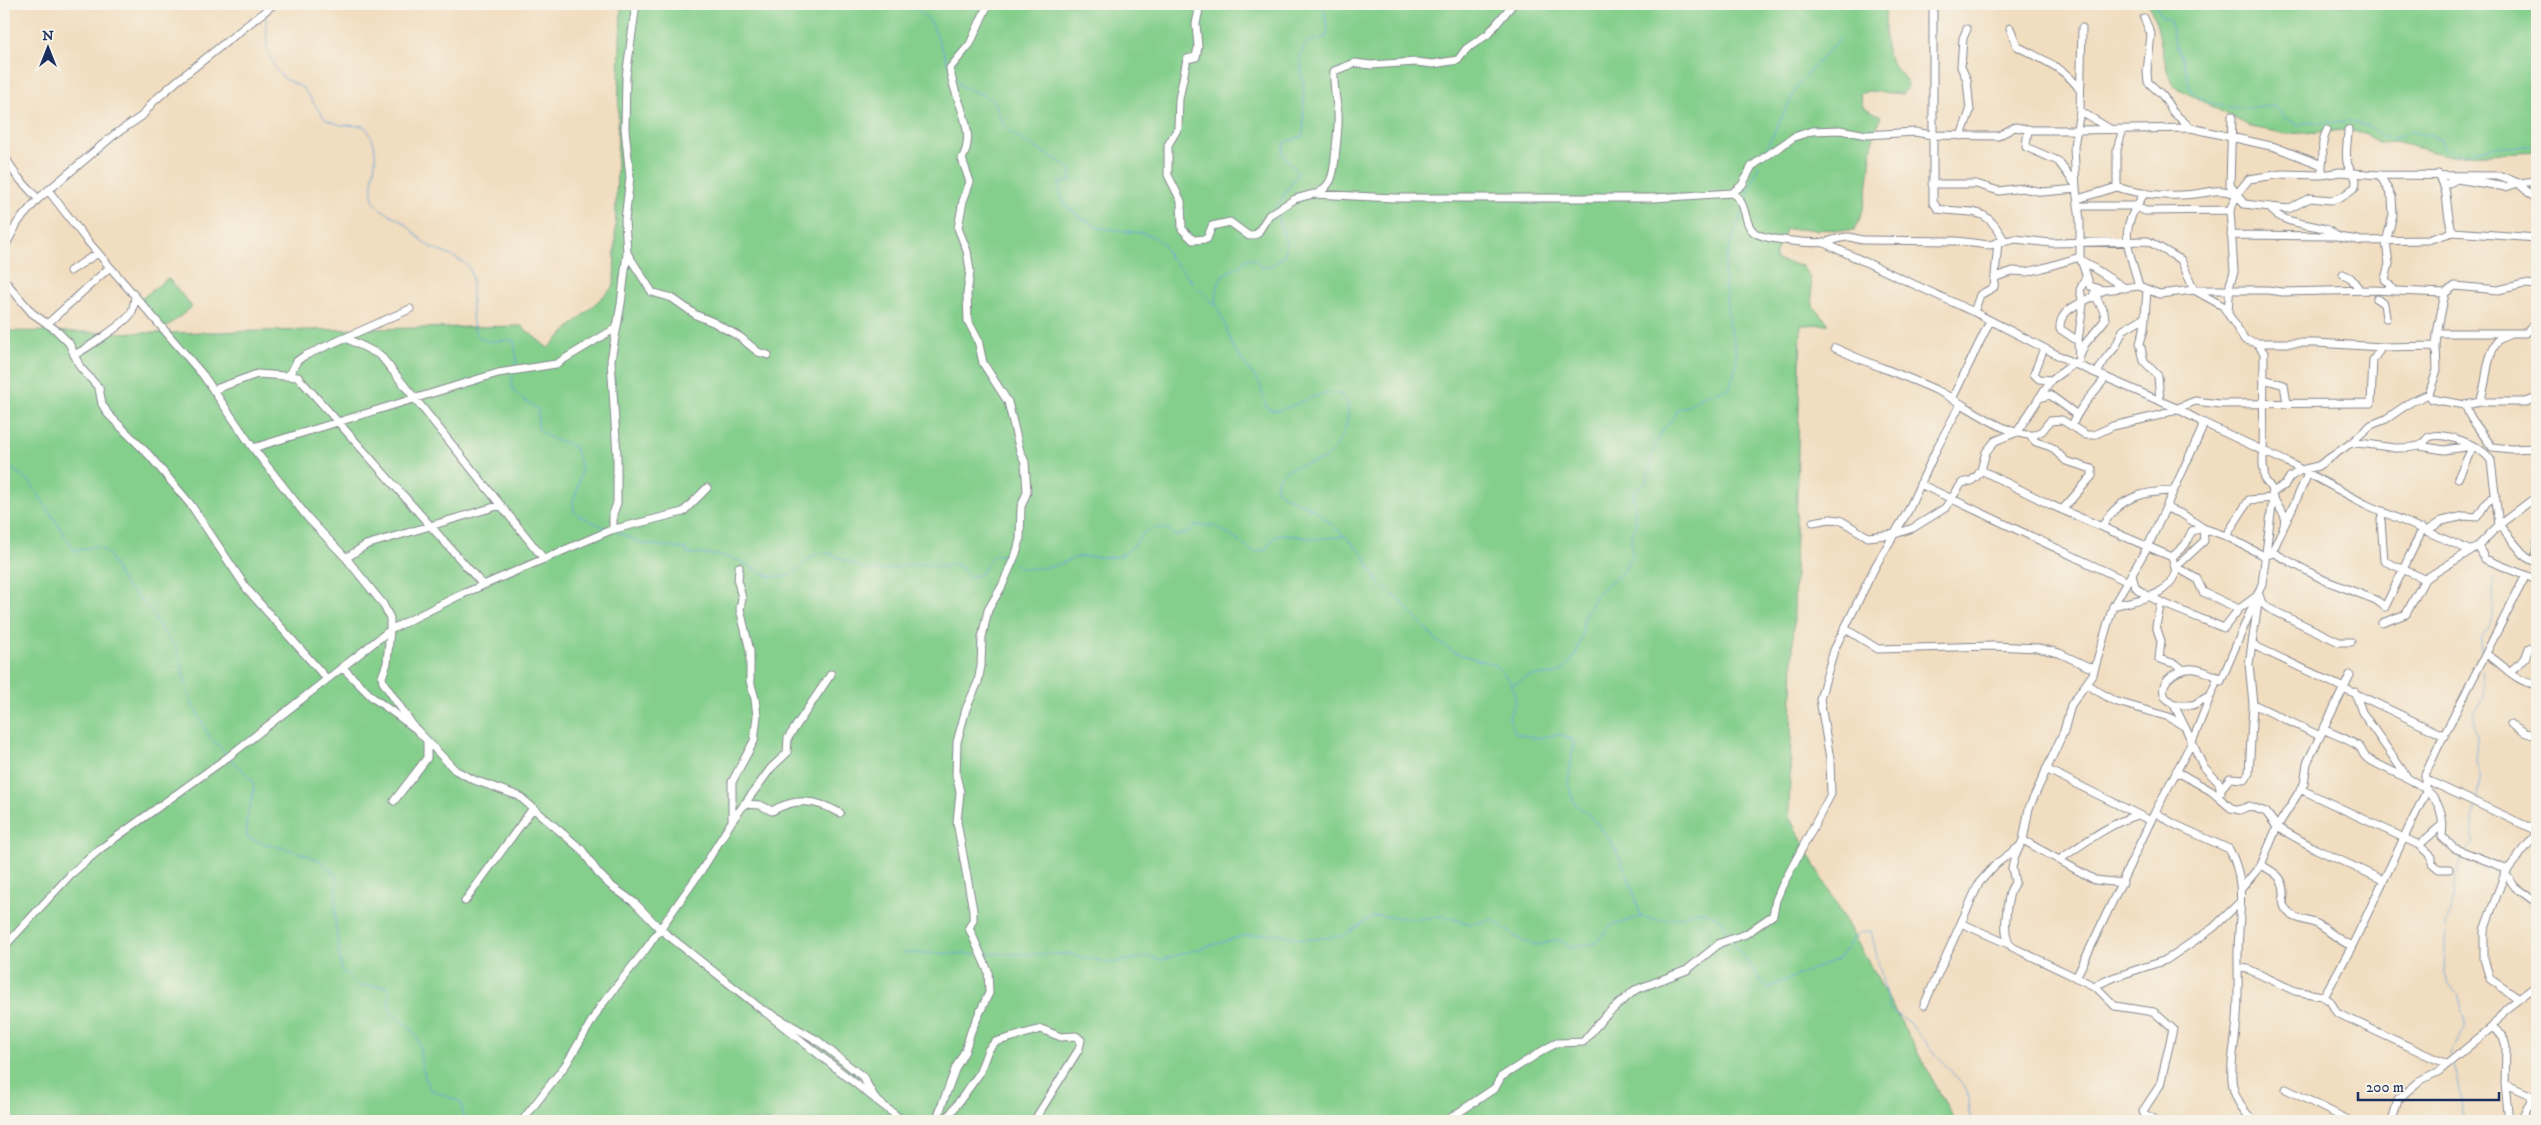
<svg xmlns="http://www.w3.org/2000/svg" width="2541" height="1125" viewBox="0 0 2541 1125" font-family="'IM FELL DW Pica',serif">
  <rect width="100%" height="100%" fill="#f7f3e8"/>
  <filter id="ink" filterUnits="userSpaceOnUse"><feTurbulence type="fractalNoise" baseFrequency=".02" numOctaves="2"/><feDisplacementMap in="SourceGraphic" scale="10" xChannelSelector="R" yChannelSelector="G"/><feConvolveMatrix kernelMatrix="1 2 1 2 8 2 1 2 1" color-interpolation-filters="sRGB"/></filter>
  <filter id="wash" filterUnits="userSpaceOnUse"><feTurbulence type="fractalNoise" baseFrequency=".0096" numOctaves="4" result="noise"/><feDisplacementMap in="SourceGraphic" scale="20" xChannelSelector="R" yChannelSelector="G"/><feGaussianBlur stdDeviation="1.12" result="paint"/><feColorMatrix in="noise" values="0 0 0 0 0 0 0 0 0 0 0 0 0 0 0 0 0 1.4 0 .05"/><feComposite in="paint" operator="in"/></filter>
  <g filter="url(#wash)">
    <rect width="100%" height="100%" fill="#f1ddbf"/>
    <path fill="#84cf8c" stroke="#507f75" d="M621,4H1885C1887,24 1881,41 1891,61C1896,71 1903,73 1908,87L1902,94L1868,91L1860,94L1863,107L1881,116C1864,152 1875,196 1854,230L1786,229C1783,240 1775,249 1775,260L1802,266L1810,278L1813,306L1829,324L1801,325L1789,817L1955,1121H4V331L161,333L521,326L548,348L614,286Z
      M2149,4H2537V151L2450,156L2395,142L2380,143L2362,133L2348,130L2288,134L2251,127L2174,86L2167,70L2157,26Z
      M168,278L192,307L164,329L140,300Z"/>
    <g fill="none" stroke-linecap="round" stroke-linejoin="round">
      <path stroke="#6aa9dd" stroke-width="1" d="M911,4L931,22L949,65
        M2156,4L2162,17L2169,18L2174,39L2186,68L2190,89C2214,112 2245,109 2275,106L2285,117L2297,125L2314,121L2316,123L2350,121L2370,127L2382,137L2392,139L2411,131L2441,139L2443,147L2460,155L2496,146H2537
        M266,16L267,49L276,70L285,79L303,88L326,120L341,125L364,126C389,154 363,183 375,203C381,211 392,215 400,220C411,227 418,239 429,246C440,253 461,257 469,268C478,283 463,333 484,340C494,344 503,338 514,341L517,360L515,367
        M955,78L961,86L994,100C997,107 998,115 1002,122C1019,146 1050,151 1070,170L1071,181L1059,183L1060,192L1065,205L1083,219L1100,228L1143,233L1154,237L1163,244L1170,258L1216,306L1224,322L1234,349L1260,384L1266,407C1271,410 1274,411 1280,410C1294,408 1347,373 1348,410C1349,424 1337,453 1323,459C1305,467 1277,463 1276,489L1281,494L1315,510L1345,536L1364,556L1378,582L1397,598L1436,640L1455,653L1496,665L1510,681L1516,699L1509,717L1516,734L1538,738L1560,734L1574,741L1568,783L1574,803C1614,831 1628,872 1641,917C1648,918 1657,921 1664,920C1697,917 1689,901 1724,922L1725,935L1728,937
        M1763,154L1797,87L1807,74L1841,37
        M1745,203L1759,165
        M1276,208L1298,173L1283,154L1284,143L1303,136L1304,90L1300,57L1305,45L1309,41L1326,37L1328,30L1323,4
        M1216,305C1217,297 1216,285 1221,278C1228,268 1239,271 1246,259H1255L1261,268L1272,265L1284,257L1287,243L1276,214
        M513,373C507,396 524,397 538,410V428L542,433L557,441L568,443L575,448L578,457L581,470L577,491L573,501L574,511L578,515L606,528
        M4,463L30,482L75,551L98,546L108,554L123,583L148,607L163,632L177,649L189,697L209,736L227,755
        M617,532L644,544L687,549V554C705,553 723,555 740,561C754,567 764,578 779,577C802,577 802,552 829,553L871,572L904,566L926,564L943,567L952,564L960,566L968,576C987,578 983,564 994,555H1005L1010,559
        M1015,563L1019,568C1031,569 1046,568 1057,565C1065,563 1071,558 1079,557C1095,555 1112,562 1127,552C1139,544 1140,530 1156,528C1165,527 1169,530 1176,536L1187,533L1195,525L1216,526L1254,552L1265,550L1274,537L1282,534L1316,539L1345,536
        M2482,655C2477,633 2487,635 2492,617C2495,604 2492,590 2494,577
        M1512,685L1530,676L1558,674L1568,665L1576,654L1581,640L1584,618L1596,594L1623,572L1632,555L1631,536L1636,525L1633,492L1647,481C1651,463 1652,448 1662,432C1667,423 1673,421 1677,409C1689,407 1693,401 1702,396C1708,393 1722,391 1730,388L1736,364V350L1729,325L1724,275L1726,258L1742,212
        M229,758C236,766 247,772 252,781C260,793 240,816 248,838C276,850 320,849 337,878L335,918L341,969L358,986H386L389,990C383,1027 410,1013 419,1043C421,1049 420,1056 421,1062C423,1071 426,1080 429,1089L461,1102L464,1121
        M2478,800L2480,779L2475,761L2477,736L2474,729V714L2484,697L2482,669
        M2466,850L2473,844L2472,819L2476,806
        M1732,942L1767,988L1838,959L1856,936L1860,932L1871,931L1889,1008L1909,1023L1957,1078C1972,1087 1966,1105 1971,1121
        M903,953L977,954
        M984,954H1069L1109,963L1149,957L1161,960L1243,936L1277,933L1304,940L1343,936L1372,917L1381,916L1418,919L1444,916L1472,924L1492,919C1510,932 1530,954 1552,940L1561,941L1571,948L1596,943L1610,926L1641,917
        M2451,1057L2452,1051L2465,1028V1019L2458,993L2449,985L2444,971L2446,924L2453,902L2454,881L2462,855
        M2452,1063L2460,1088L2463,1121"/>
    </g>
  </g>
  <g filter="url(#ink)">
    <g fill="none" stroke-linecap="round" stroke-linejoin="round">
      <defs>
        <path id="minor" d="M1200,4L1196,24L1198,47L1196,57L1187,59L1179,99L1178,128L1168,145V175L1181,201L1182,229L1193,240L1207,239L1212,226L1230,222L1249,236L1257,234L1269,215L1295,199L1313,194L1394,198H1654L1732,193C1749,204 1742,222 1754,232C1763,240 1814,244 1826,242C1833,241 1842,236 1849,237C1853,237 1858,240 1863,240L1956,241L1989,245L2015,239L2051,243L2148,241L2181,260L2194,290L2223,306L2245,340L2257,343H2317L2382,347
          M1933,8V202L1938,209C1973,215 1984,203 2004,240
          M2144,18L2151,34L2147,72L2148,82L2163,96L2173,112L2191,128
          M2010,28L2017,46C2040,59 2065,67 2080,90
          M2082,28L2080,111L2074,146L2076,189L2080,220V257L2090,286L2104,290L2139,286L2159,294L2194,290H2268L2282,292L2372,290L2445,293
          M2080,111L2110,129
          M2232,116L2230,185L2244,204L2288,209L2310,198L2331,200L2342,197L2355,187C2359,175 2349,172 2347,162C2345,151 2348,140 2348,130
          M2028,129L2026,147L2058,161L2075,184
          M2123,129L2117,149V187C2140,195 2170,197 2195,194C2213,192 2217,188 2236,194
          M1961,136L1970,111L1967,80L1961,67L1963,38L1967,29
          M4,155L16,175L38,199
          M2322,165C2325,149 2319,148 2327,130
          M2438,174C2451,192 2444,213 2453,232L2537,238
          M2380,175L2392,197L2393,215L2386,242L2389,264L2385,279L2393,290
          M1932,184H1976L1999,191L2022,188L2043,192L2076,189
          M2445,185L2457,179L2506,187L2518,183L2537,200
          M1732,193L1742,185L1752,166L1794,137L1812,131L1840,130L1867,135L1915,132L1932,135L1998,136L2015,127L2032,130H2077L2191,128L2275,147L2322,165V175
          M1317,194C1332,185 1333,175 1335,159C1336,143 1339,129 1338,113C1336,98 1333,85 1334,71L1355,63L1371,65L1416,62L1433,64L1458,60L1466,49L1488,34L1513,4
          M2078,199L2117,187
          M2078,206H2135L2145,211L2230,210
          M2269,207C2281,224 2307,223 2326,229C2330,230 2331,233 2335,235C2342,239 2353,238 2361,241L2428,240L2453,232
          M2231,235L2335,236
          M1824,243L1974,312L2075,364L2176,408L2202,422V429L2148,546L2113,606L2093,674L2071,705L2064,731L2029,808L2023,840L2015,856L2012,868L2015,882C2014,885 2011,888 2010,892C2007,904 2001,938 2012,947L2094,986L2115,977L2166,960L2213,928L2240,902
          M4,248L18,222L38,199L114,135L142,116L154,101L177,81L274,4
          M627,253L652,292L672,298L696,315L713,322L740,337L758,352L768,355
          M2081,260L2125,288
          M70,271L98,253
          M2343,274L2351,278L2360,290
          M1996,277L2013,271L2027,272L2043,268L2080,257
          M4,280L32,313L56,330L69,343L80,367L99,388L102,404L108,414L149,455L191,505L247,589L327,679
          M2139,286C2128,245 2117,231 2145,193
          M2147,290L2144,330L2140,343L2144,361L2158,376L2160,401
          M2377,299L2384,304L2386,318
          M1974,312L1980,295L1994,287L1998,242
          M2228,312L2230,284L2234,272L2230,210L2237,194L2249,179L2282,174L2322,175L2340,172L2380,175L2501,176L2518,183L2537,181
          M47,324L110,267
          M2437,333L2445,293L2455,286L2498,290L2524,284L2537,285
          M346,338L380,355L544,559
          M2078,341L2060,329C2058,306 2089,302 2104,290
          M1835,348C1869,364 1904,375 1938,391C1963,402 2006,437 2034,435L2042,431L2050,421L2062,420L2086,435H2094L2113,426L2161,415L2195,401L2220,404L2371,403L2373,360L2382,347L2436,346L2437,333H2526L2536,323L2537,318
          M2044,348L2034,374L2039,379L2051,380
          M74,355C86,349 122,325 130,315C134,310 134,302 135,296
          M2080,356L2085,344L2105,320L2104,312L2094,293
          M2097,373L2106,358L2116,346L2123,330L2145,317
          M289,375L297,361L304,356L410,309
          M2264,379L2284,385L2287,403
          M213,390L257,374L298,377L483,585
          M2429,394L2432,399L2465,405L2480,402C2488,380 2485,359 2498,340L2508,335
          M2039,398L2050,395L2076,414
          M1952,399L1990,321
          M2480,402H2526L2537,398
          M2465,405L2471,418L2492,447L2511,449L2537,448
          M2202,422L2287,462L2365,504L2469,550
          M2072,426C2079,406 2094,394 2106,377
          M2030,436L2036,442L2051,447L2066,461L2092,469V476L2062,510
          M2351,443C2366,443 2379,446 2394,448C2400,448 2415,448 2421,445C2424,443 2426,439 2429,437C2445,431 2484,447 2491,461L2499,525L2526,557L2537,563
          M2420,446L2444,450L2473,446L2458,478
          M253,448L498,373L556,364L616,328
          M1981,470L2051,505L2172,557L2176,572C2166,599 2137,599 2113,606
          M1920,484L2126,581
          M2272,492L2285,485L2290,477L2301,470L2318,466L2351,443L2371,425L2386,419L2411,402L2429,394L2437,370L2436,346
          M2166,508L2182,514L2203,528L2226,536L2249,500L2273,498L2285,516L2284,526
          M2383,511L2381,520L2384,561L2425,579
          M1813,522L1830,519L1840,520L1868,537L1895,534L1913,528L1945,508L1962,483L1971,481L1977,476L1981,470L1986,452L1995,441L2017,432L2051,380L2079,360L2078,341L2083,304L2080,290L2086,277
          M2102,527C2117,498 2143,491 2173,491
          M613,529V514L617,503V455L611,360L621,304L627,253L625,220L630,177L625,129L626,77L636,4
          M2428,530L2442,521L2464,516L2477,517L2486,503L2496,495
          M2226,536L2264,556L2274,553L2324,580L2376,600L2385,607L2423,528
          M2478,546L2485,559L2537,580
          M2268,553L2273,550L2308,474
          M2172,557L2185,545L2192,531L2203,528L2204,541L2176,567L2197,579L2203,592L2239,609
          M346,558L366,545L501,505
          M2535,561L2537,543
          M2132,572C2133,577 2133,583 2136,587C2143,598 2208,621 2224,628L2239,609L2258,595
          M2259,595L2262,603L2268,608L2339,642H2351
          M2161,602L2156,626L2161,641L2159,659L2176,664L2182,669
          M2382,623L2406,614L2425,579L2478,546L2499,525L2537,496
          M1844,628L1878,649L1993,646L2038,648L2059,653L2089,667L2095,666
          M2253,645L2445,736
          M2486,654C2504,664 2515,683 2537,684
          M342,667L372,697L416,729L455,770L474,780L519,796L582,850L598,873L610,885L635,903L660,929L903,1121
          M2509,672L2525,659L2529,648L2537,646
          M2221,681L2262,584L2273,498L2271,488L2265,480L2263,464L2264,353L2257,343
          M2086,684L2114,701L2169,717L2185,727L2203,766L2219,783L2221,792
          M2355,692L2362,712L2407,777
          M2253,704L2320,736
          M2174,705H2193L2209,696
          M2511,724L2526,733L2537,736
          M414,727L383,682L382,677L387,663L390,630L458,596L611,530L683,512L707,488
          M2185,727L2174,705L2165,697C2162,690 2163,685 2168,679C2185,662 2202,669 2221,679
          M2323,729C2335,735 2348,739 2358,746C2363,749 2362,755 2367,758C2402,781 2449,782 2442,837L2454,848L2508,869
          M2046,769L2151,821
          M2176,771L2211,791L2231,808L2240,810L2249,806L2266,812L2277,827L2316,849L2383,880
          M2425,779L2537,831
          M2425,788V775L2439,745L2525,577
          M2300,789L2419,845L2432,857V863L2439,869H2449
          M2220,790L2230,778L2245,779L2249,773L2253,704L2249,664L2258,603
          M394,801L427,758V742
          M744,804L760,805L772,811C796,797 817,800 840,813
          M2155,812L2174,824L2229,849C2248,881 2238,919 2238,954C2238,978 2239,1005 2236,1030C2232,1067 2223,1093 2254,1121
          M732,821V782L754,741L757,716L755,699L750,681V651L740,609L742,598L738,582L739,567
          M2023,840L2095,880L2123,883
          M2419,845L2443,824
          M2059,860C2084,843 2109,824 2137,815
          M2261,865C2276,873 2285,878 2284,896C2283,900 2283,904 2285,908C2293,921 2308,919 2319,925C2331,932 2339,941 2352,946
          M2505,873L2515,887L2537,903
          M2241,889L2261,865L2277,827L2304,784L2307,763L2350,675
          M465,901L533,808
          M1961,923L2008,944
          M4,947L71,874L100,849L228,757L390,630V618L383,604L346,558L308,518L253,448L203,375L85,238L48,190
          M2239,968L2248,969L2295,991L2322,996L2330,1001L2337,1013L2446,1064
          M2076,978L2155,812L2192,742L2218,677
          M2095,986L2115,1006L2154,1012L2173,1029L2160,1085L2143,1111L2144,1114L2158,1121
          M2324,997L2352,946L2427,790
          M2519,999L2490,979L2484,959V930L2505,873L2537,833
          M1924,1005L1979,883L1996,864L2020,846
          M766,1011L817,1040L863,1077L876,1100
          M2492,1027L2503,1036L2506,1047L2505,1084L2509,1121
          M2505,1084L2537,1098
          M2286,1089L2350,1121
          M522,1121L567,1063L600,1007L646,949L703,868L732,821L771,768L787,753L788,738L831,674
          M936,1121L956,1067L965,1051L971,1031L989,993L988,971L969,928L973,920V910L957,822L960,792L956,775L957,742L966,709L978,682L981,666L982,637L988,610L1002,586L1017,551L1020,539L1021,507L1027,492L1025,462L1020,451L1008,402L983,363L978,340L968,321L967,294L970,271L967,251L958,228L963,201L970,182L962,159C979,129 952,98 950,68L970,44L988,4
          M945,1121L979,1074L988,1050L995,1042L1041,1029L1061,1037L1076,1036L1081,1040L1079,1049L1034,1121
          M1446,1121L1495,1088L1501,1077L1547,1048L1557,1043L1583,1042L1604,1017L1635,990L1687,970L1720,943L1746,934L1773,915L1776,900L1782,886L1831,794L1830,759L1820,699L1834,650L1876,565L1908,511L1937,448L1960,405
          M2392,1121L2398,1100L2405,1093L2419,1081L2439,1071L2492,1027L2506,1009L2537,985
          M2521,1121L2533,1096"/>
      </defs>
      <use href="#minor" stroke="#86868e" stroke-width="9"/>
      <use href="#minor" stroke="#fff" stroke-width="7"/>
    </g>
  </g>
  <rect width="2541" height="1125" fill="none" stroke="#f7f3e8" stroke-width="20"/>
  <g transform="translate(48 48)" stroke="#f7f3e8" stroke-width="4" paint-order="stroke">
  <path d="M0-4L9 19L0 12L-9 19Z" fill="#1b2f5e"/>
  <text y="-8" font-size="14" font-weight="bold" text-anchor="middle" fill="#1b2f5e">N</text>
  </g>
  <path d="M2358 1092v8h141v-8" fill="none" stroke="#1b2f5e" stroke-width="2.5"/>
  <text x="2366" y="1092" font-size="15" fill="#1b2f5e" stroke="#f7f3e8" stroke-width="4" paint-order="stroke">200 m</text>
</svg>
